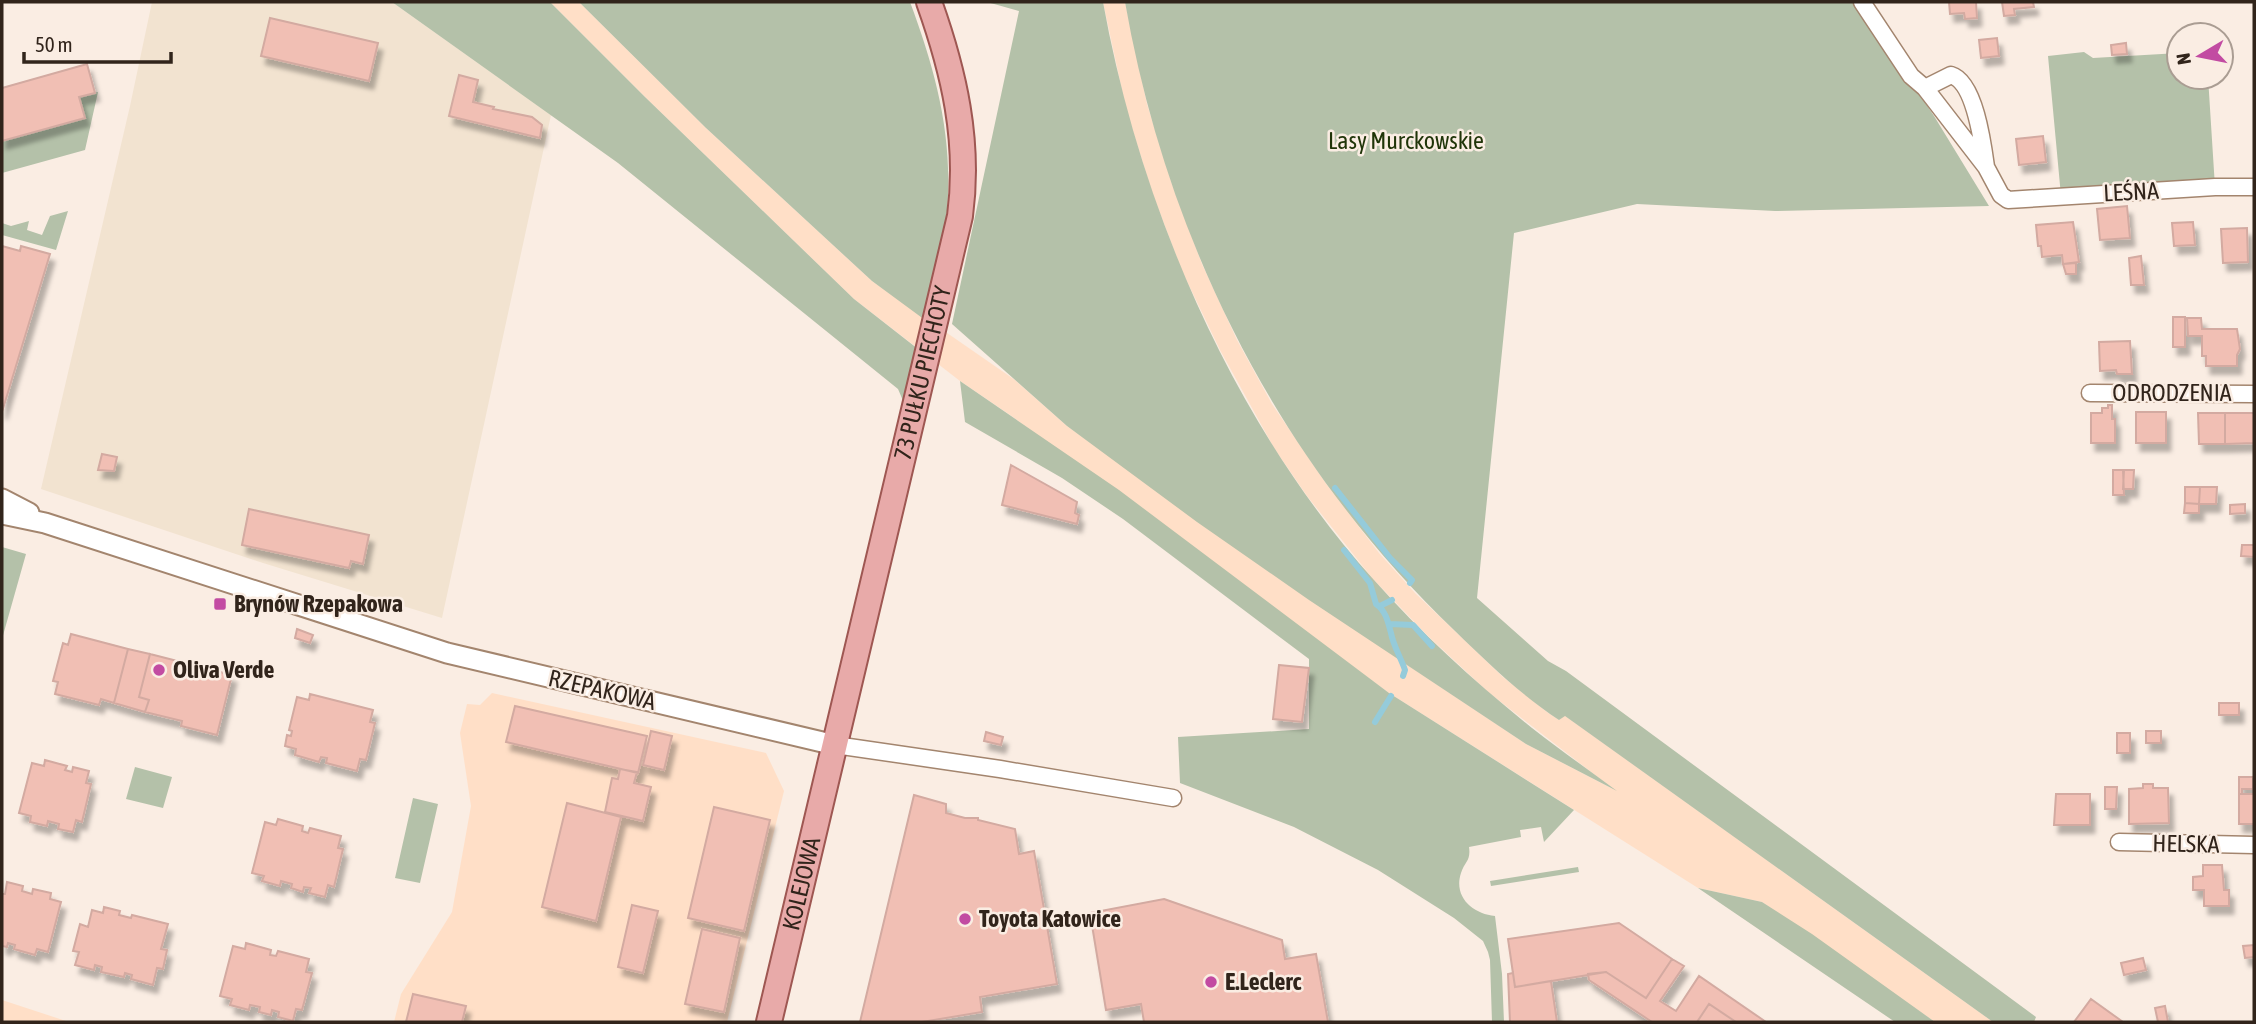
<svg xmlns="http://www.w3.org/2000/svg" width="2256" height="1024" viewBox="0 0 2256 1024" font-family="'Asap Condensed',sans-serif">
  <defs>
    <filter id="shadow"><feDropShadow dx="4.5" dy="8" stdDeviation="2" flood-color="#0004"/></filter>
  </defs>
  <rect width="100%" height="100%" fill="#faede3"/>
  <path fill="#ffdfc7" d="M550,2H579L706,128L872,281L1015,380L1067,426L1336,617L1526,744L1613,789L1488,692L1426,634L1373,579L1307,496L1274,448L1220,350L1182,271L1152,192L1126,109L1103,2H1125L1147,104L1172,184L1202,264L1237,340L1272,404L1327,485L1379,553L1415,593L1503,677L1547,712L1559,720L1564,715L1993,1022H1935L1762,902L1698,888L1389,693L1010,415L960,381L854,299L645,97Z
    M492,693L766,753L784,791L727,1022H394L401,994L452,912L471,806L460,733L467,704L480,705Z
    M2,1000L69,1022H2Z"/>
  <path fill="#f2e3d0" d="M152,2H392L551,115L442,618L263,563L41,489L130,106Z"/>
  <path fill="#b4c1a9" d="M392,2H550L645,97L854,299L918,349L904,403L898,389L618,163Z
    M579,2H910C937,74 955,143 946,221C942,254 932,287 925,320L872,281L706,128Z
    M987,2H1103C1140,207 1233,424 1374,580C1422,634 1476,683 1532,728C1560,750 1589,770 1617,791L1526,744L1309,600L1197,522L1067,426L952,324L1019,11Z
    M1125,2H1858L1934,116L1989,206L1775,211L1637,204L1514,233L1477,598L1548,661L1566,671L2036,1017L2034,1022H1993L1565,716L1559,720C1521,695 1488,663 1455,631C1279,463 1167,241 1125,2Z
    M2084,52L2093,58L2179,53V77H2208L2215,187L2061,196L2048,56Z
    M98,92L85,150L2,173V141L85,118L79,97Z
    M68,211L56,250L2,235V223L11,226L29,221L27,230L42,235L50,216Z
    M960,381L1119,490L1389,693L1574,810L1544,842L1541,827L1520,830L1521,837L1469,847C1471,861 1465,861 1461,873C1453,897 1473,914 1495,916L1502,974L1504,1022H1492L1490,960L1488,952L1483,941L1454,918L1378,870L1294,827L1180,783L1178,737L1309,729V659L1123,519L1062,478L965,422Z
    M2,547L26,554L2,639Z
    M135,767L172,777L163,808L126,799Z
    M413,798L438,804L420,883L395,878Z
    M1578,867L1579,872L1491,886L1490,881Z
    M1698,888L1762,902L1812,934L1935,1022H1895Z"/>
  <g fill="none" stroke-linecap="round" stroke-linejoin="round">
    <path stroke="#95cbda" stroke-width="6" d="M1335,488L1390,558L1412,580L1410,583
      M1344,550L1370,583L1376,604C1386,611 1388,622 1391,633C1393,645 1401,658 1405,670L1403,676
      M1380,606L1392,600
      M1390,624L1413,625L1432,646
      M1375,722L1391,696"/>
  </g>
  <path fill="#f1bfb4" stroke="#d3aaa1" stroke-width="2" filter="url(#shadow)" d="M1949,2H1976L1977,18L1965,19L1964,13L1950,14Z
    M2002,2H2033L2034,7L2014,9L2015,15L2004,16Z
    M270,18L378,43L369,81L261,56Z
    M1997,38L1999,56L1981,58L1979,40Z
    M2126,43L2127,54L2112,55L2111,45Z
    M87,64L95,93L79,97L85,118L2,141V88Z
    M459,75L478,80L473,102L494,107L493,109L532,117L542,125L540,138L449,116Z
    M2043,136L2046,162L2019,165L2016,139Z
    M2127,206L2130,238L2100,240L2097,209Z
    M2073,222L2079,262L2063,264L2062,255L2042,257L2041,246H2038L2036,225Z
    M2193,222L2195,245L2174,246L2172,223Z
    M2247,228L2248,262L2223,263L2221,229Z
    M2,246L20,251L21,246L50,254L2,412Z
    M2141,256L2144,285H2131L2129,258Z
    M2076,263V274H2066L2063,264Z
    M2173,317H2185V347H2173Z
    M2187,318H2201L2202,329H2237L2240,349L2237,355V366H2206V356H2202V336H2188Z
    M2130,341L2132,374H2117L2116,370L2100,371L2099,342Z
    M2108,405H2112V419H2115V443H2091V413H2102V408H2108Z
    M2136,412H2166V443H2136Z
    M2198,413H2225V444H2199Z
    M2225,413H2254V443L2225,444Z
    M102,454L117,457L114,471L98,470Z
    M1011,465L1077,502L1075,513L1079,515L1077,524L1002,505Z
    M2113,470H2123L2124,495H2113Z
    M2124,470H2134L2133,489H2123Z
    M2185,487H2200L2199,504L2185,503Z
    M2200,487H2217L2216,504H2199Z
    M2185,503L2199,504V513H2184Z
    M2245,504V513L2230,514V505Z
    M249,509L369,535L363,564L351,561L349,568L242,545Z
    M2242,545H2254V557L2241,556Z
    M297,629L313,635L310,643L295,638Z
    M71,634L128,649L114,703L101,699L99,705L55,694L58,682L53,681L63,643L68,645Z
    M128,649L150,654L139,697L149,700L145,712L114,703Z
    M150,654L232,675L217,735L181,726L182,721L145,712L149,700L139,697Z
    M1279,665L1309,668L1302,722L1273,719Z
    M310,694L373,710L370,722L375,723L366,760L360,759L357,771L326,763L327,758L321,757L319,762L295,755L296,749L285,746L287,735L291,736L292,731L289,730L297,697L309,700Z
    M2219,703H2239V715H2219Z
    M515,706L647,736L638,773L506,742Z
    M651,731L672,736L664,770L643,765Z
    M2146,731H2161V743H2146Z
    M986,732L1003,737L1001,745L984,741Z
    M2117,733H2130V753H2117Z
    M45,760L67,766L65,770L72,772L73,767L89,771L86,783L91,784L82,822L76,820L73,832L58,829L59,824L48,821L47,826L30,822L31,816L19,813L32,763L44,766Z
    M620,769L637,772L634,783L651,787L643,821L605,812L612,778L618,779Z
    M2239,777H2253V789H2242V794H2239Z
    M2143,784H2153V788H2168L2169,823L2129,824V789L2143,788Z
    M2105,787H2117L2116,809H2105Z
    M2056,794H2090V825H2054Z
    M2239,794H2254V824H2239Z
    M914,795L946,804V813L965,818H978V820L1015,829L1019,854L1034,851L1057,984L980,997L982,1012L922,1022H860Z
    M567,803L621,817L596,921L542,907Z
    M714,807L770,820L744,931L688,918Z
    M278,819L303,826L302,831L308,833L310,828L341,836L338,848L343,849L334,887L328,885L325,897L309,893L311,888L304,887L303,892L291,888L292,884L281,881L280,886L262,881L264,876L252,873L265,822L276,825Z
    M2203,865H2222L2224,890H2229V906H2204V890H2193V877L2203,876Z
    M7,882L23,886L22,891L32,894L33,889L51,893L50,899L61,902L48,952L37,949L35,955L14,949L15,945L8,943L7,947L2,946V894H5Z
    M1164,899L1282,940L1285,959L1316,954L1328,1022H1144L1141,1004L1106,1010L1090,913Z
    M632,905L658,911L643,973L618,967Z
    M104,907L120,911L119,915L131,918L132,915L168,924L161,949L167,950L163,969L157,968L153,985L131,979L132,975L125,973L124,977L101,972L102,967L95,965L94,970L75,965L79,952L73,951L80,924L88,927L92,910L103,913Z
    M1619,923L1672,959L1646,998L1606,972L1515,987L1508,939Z
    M702,929L740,938L724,1012L685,1004Z
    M246,943L271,950L270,955L276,956L278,951L309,959L306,972L312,973L302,1010L296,1009L293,1021L278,1017L279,1012L272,1010L271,1015L259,1012L260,1007L250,1005L249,1010L230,1005L232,999L220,996L233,946L245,949Z
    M2254,945V957L2245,958L2243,946Z
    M2143,958L2146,970L2124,975L2121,963Z
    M1672,959L1684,966L1660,1001L1676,1011L1699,976L1766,1022H1736L1709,1004L1697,1022H1652L1589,980L1588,974L1606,972L1646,998Z
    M1513,973L1515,987L1551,981L1557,1022H1510L1508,974Z
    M413,994L466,1006L462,1022H406Z
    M2091,999L2123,1022H2074Z
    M1709,1004L1736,1022H1697Z
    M2165,1006L2168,1022H2158L2155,1008Z"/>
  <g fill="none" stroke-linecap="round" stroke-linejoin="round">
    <defs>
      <path id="minor" d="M1862,2L1911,76L1925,88L1986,167L2001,195L2008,200L2215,187H2254
        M1925,88L1951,75C1975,82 1983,145 1986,167
        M2090,393L2254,394
        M835,745L1000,769L1173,798
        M2119,842L2254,845"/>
      <path id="tertiary" d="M2,499L29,513
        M2,514L45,523L447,653L835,745"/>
      <g id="primary">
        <path id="s1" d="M769,1022L960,216C970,141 954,72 929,2"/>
      </g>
    </defs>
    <use href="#minor" stroke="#a3856e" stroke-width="19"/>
    <use href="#tertiary" stroke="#a3856e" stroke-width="23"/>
    <use href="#primary" stroke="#9e5752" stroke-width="28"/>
    <use href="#minor" stroke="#fff" stroke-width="16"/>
    <use href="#tertiary" stroke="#fff" stroke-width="19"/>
    <use href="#primary" stroke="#e8aaa9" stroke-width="24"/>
  </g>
  <g fill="#c24ba2" stroke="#faede3" stroke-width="2.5">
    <rect x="213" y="597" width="14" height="14" rx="3.5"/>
    <circle cx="159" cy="670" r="7"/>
    <circle cx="965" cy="919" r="7"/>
    <circle cx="1211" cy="982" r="7"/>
  </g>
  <g text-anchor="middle" stroke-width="5" stroke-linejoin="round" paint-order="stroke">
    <g font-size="24" fill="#203509" stroke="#faede3">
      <text x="1406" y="149">Lasy Murckowskie</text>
    </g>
    <g font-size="24" fill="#31241b" stroke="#faede3">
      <text transform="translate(2131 192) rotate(-3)" y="8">LEŚNA</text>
      <text dy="8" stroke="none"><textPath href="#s1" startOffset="667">73 PUŁKU PIECHOTY</textPath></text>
      <text x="2172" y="401">ODRODZENIA</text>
      <text transform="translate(602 690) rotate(13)" y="8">RZEPAKOWA</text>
      <text transform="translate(2186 844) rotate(1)" y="8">HELSKA</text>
      <text dy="8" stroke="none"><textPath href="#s1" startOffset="142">KOLEJOWA</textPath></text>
    </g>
    <g font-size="24" font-weight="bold" fill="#31241b" stroke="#faede3" text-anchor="start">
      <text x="234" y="612">Brynów Rzepakowa</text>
      <text x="173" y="678">Oliva Verde</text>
      <text x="979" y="927">Toyota Katowice</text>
      <text x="1225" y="990">E.Leclerc</text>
    </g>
  </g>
  <rect width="2256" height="1024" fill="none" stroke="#31241b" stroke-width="7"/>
  <g transform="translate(2200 56) rotate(260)"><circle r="33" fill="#faede3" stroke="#aa9d93" stroke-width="2"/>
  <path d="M0-5L12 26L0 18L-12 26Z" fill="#c24ba2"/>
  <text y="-10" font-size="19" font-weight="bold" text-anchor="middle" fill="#31241b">N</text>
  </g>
  <path d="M24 52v10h147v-10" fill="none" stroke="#31241b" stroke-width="3.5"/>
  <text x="35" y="52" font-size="21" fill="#31241b" stroke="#faede3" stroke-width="5" paint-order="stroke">50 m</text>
</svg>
